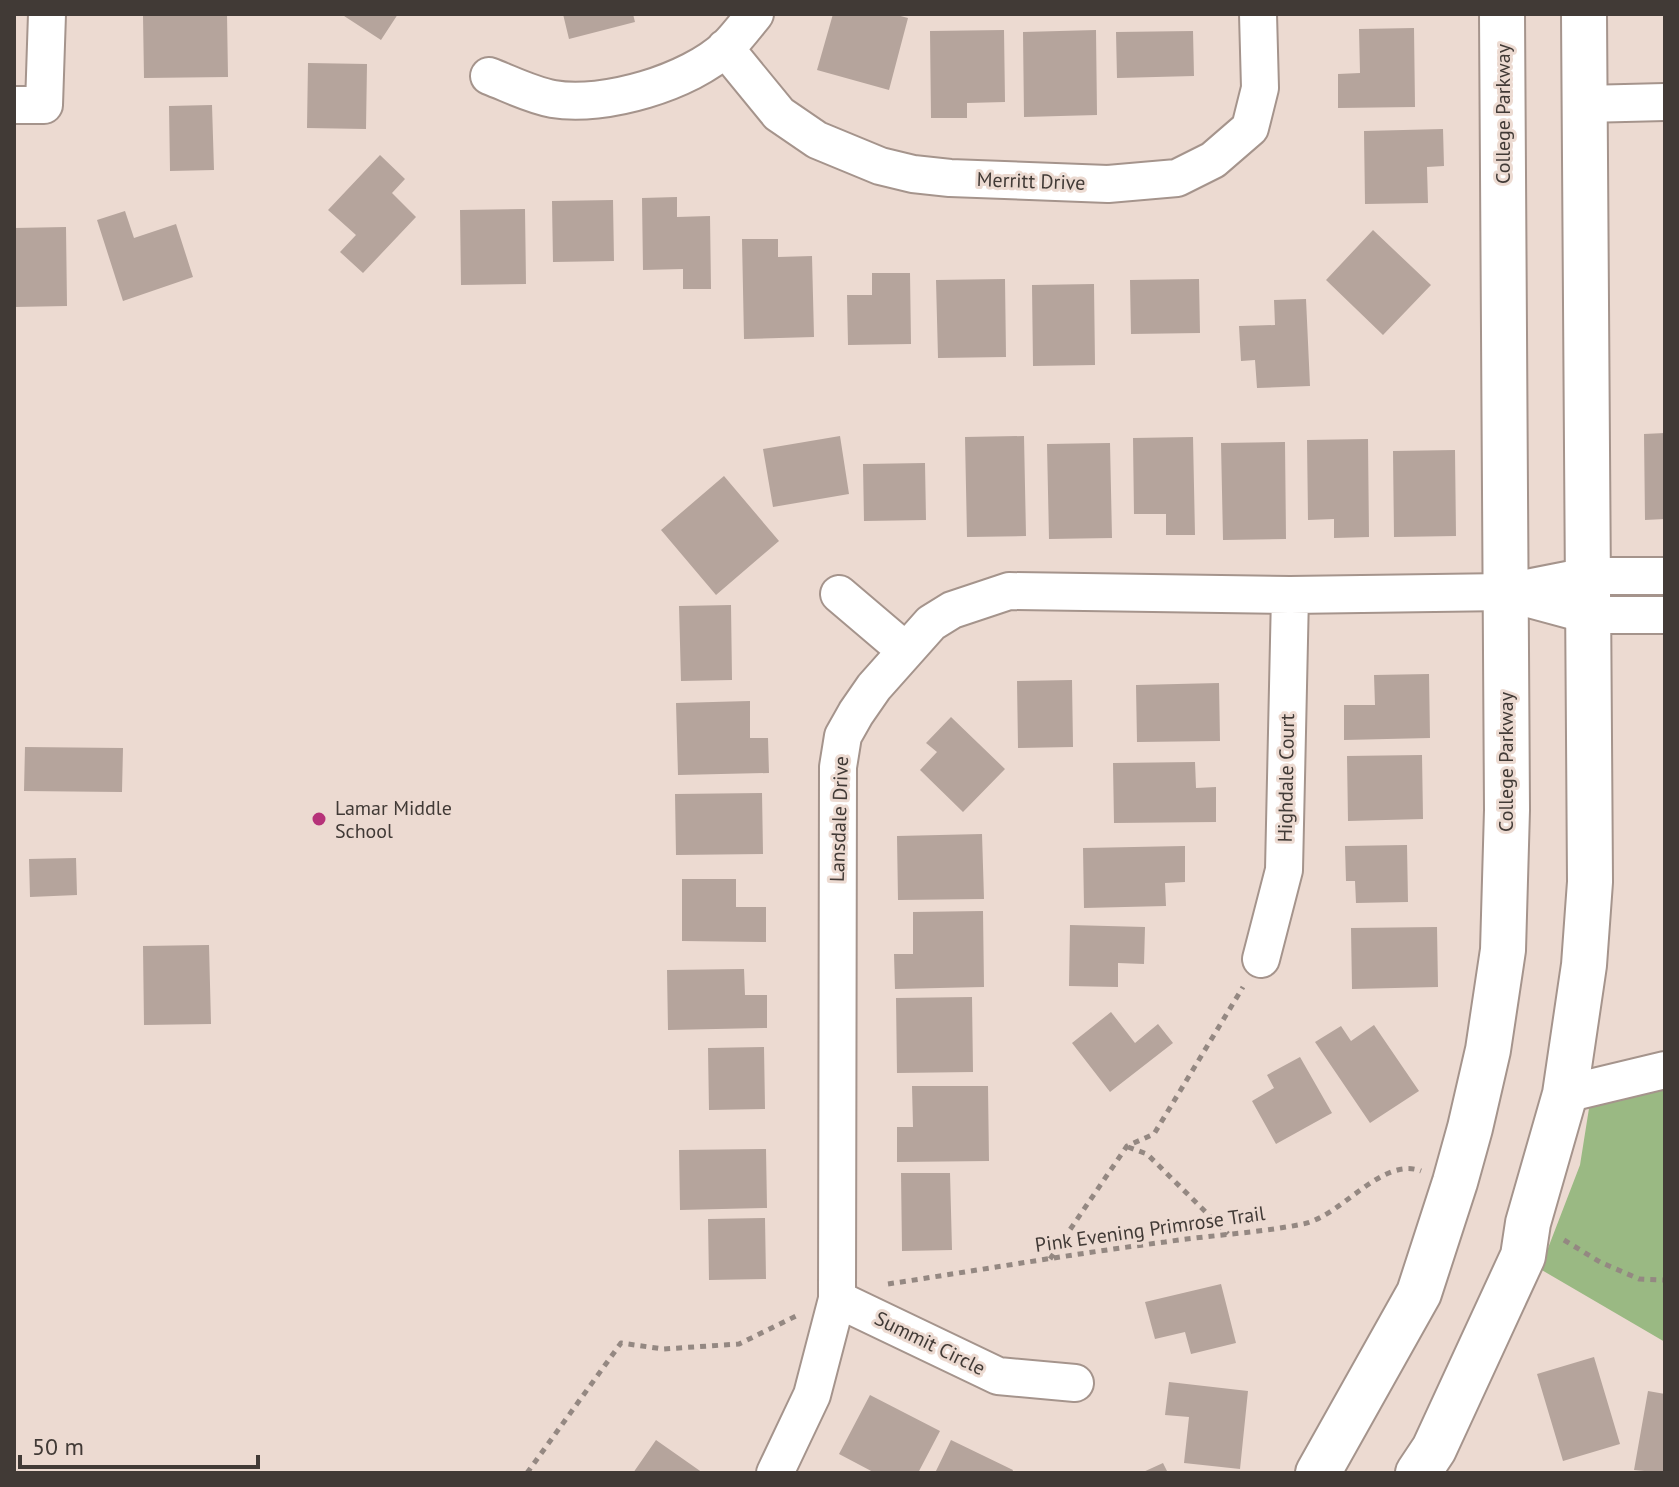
<svg xmlns="http://www.w3.org/2000/svg" width="1679" height="1487" viewBox="0 0 1679 1487" font-family="'PT Sans',sans-serif">
  <rect width="100%" height="100%" fill="#ecdad1"/>
  <path fill="#9ab983" d="M1665,1061V1342L1540,1269L1580,1165L1594,1077Z"/>
  <path fill="#b5a49c" d="M227,14L228,77L144,78L143,16Z
    M341,14H398L381,40Z
    M563,14H633L635,22L569,39Z
    M833,14H893L908,18L889,90L817,70Z
    M1414,28L1415,107L1338,108V74L1360,73L1359,29Z
    M1004,30L1005,102L967,103V118H931L930,31Z
    M1096,30L1097,115L1024,117L1023,32Z
    M1193,31L1194,76L1117,78L1116,32Z
    M308,63L367,64L366,129L307,128Z
    M212,105L214,170L170,171L169,106Z
    M1443,129L1444,166L1427,167L1428,203L1365,204L1364,131Z
    M380,155L405,179L392,193L416,217L363,273L340,252L356,235L328,210Z
    M677,197V217L710,216L711,289H683V269L643,270L642,198Z
    M613,200L614,261L553,262L552,201Z
    M525,209L526,284L461,285L460,210Z
    M125,211L134,238L176,224L193,277L123,301L97,220Z
    M66,227L67,306L14,307V228Z
    M1373,230L1431,285L1383,335L1326,280Z
    M742,239H778V257L812,256L814,337L744,339Z
    M872,273H910L911,344L848,345L847,295H872Z
    M1005,279L1006,357L938,358L936,280Z
    M1199,279L1200,333L1131,334L1130,280Z
    M1094,284L1095,365L1033,366L1032,285Z
    M1306,299L1310,386L1257,388L1255,360L1241,361L1239,326L1275,325L1274,300Z
    M1665,433V519L1645,520L1644,434Z
    M840,436L849,494L773,507L763,449Z
    M1024,436L1026,536L967,537L965,437Z
    M1193,437L1195,535H1166V514H1134L1133,438Z
    M1368,439L1369,537L1334,538V519L1308,520L1307,440Z
    M1285,442L1286,539L1223,540L1221,443Z
    M1110,443L1112,538L1049,539L1047,444Z
    M1455,450L1456,536L1394,537L1393,451Z
    M925,463L926,520L864,521L863,464Z
    M724,476L779,541L716,595L661,530Z
    M731,605L732,680L681,681L679,606Z
    M1429,674L1430,738L1344,740V705H1375L1374,675Z
    M1072,680L1073,747L1018,748L1017,681Z
    M1219,683L1220,741L1137,742L1136,685Z
    M750,701V738H768L769,773L678,775L676,703Z
    M951,717L1005,769L963,812L920,770L937,752L926,743Z
    M25,747L123,748L122,792L24,791Z
    M1422,755L1423,819L1348,821L1347,756Z
    M1195,762L1196,788L1216,787V822L1114,823L1113,763Z
    M762,793L763,854L676,855L675,794Z
    M982,834L984,899L898,900L897,836Z
    M1407,845L1408,902L1356,903L1355,881H1346L1345,846Z
    M1185,846V882L1165,883L1166,906L1084,908L1083,848Z
    M76,858L77,895L30,897L29,859Z
    M682,879H736V907H766V942L682,941Z
    M983,911L984,987L895,989L894,954H913V912Z
    M1070,925L1145,927L1144,964L1118,963V987L1069,986Z
    M1437,927L1438,987L1352,989L1351,928Z
    M209,945L211,1024L144,1025L143,946Z
    M744,969L745,995H767V1028L668,1030L667,970Z
    M972,997L973,1072L897,1073L896,998Z
    M1111,1012L1135,1043L1158,1024L1173,1043L1110,1092L1072,1043Z
    M1374,1025L1419,1091L1370,1123L1315,1042L1341,1026L1351,1041Z
    M764,1047L765,1109L709,1110L708,1048Z
    M1300,1057L1332,1113L1276,1144L1252,1101L1274,1088L1267,1075Z
    M912,1086H988L989,1161L897,1162V1127H913Z
    M766,1149L767,1208L680,1210L679,1150Z
    M901,1173H950L952,1250L902,1251Z
    M765,1218L766,1279L709,1280L708,1219Z
    M1221,1284L1236,1343L1191,1354L1185,1332L1155,1339L1145,1302Z
    M1594,1357L1620,1444L1563,1461L1537,1374Z
    M1169,1382L1248,1391L1240,1469L1184,1463L1189,1417L1165,1415Z
    M1648,1391L1665,1394V1473L1634,1470Z
    M870,1395L940,1431L918,1473H875L839,1454Z
    M656,1440L703,1473H633Z
    M951,1440L1013,1470L1012,1473H935Z
    M1163,1463L1168,1473H1141Z"/>
  <g fill="none" stroke-linecap="round" stroke-linejoin="round">
    <defs>
      <path id="minor" d="M725,48L779,114L817,140L880,166L913,174L950,178L1108,184L1177,178L1213,160L1250,128L1260,88L1258,14
        M489,76C510,84 531,95 553,99C604,108 690,82 727,47C737,37 746,25 755,14
        M1585,104L1665,102
        M14,105H44L47,14
        M839,594L906,651
        M1515,595L1588,615H1665
        M1261,959L1284,870L1290,595
        M1565,1094L1665,1070
        M837,1299L998,1376L1075,1383
        M775,1473L812,1395L837,1299L838,767L843,736L856,713L874,687L931,623L952,610L1009,591L1290,595L1506,592L1588,576H1665"/>
      <path id="major" d="M1318,1473L1419,1293L1455,1182L1470,1128L1488,1050L1503,950L1507,810L1502,14
        M1418,1473L1434,1449L1523,1256L1528,1223L1565,1094L1584,965L1590,882L1584,14"/>
    </defs>
    <use href="#minor" stroke="#a5948c" stroke-width="40"/>
    <use href="#major" stroke="#a5948c" stroke-width="48"/>
    <path stroke="#948882" stroke-width="5" stroke-dasharray="6 6" stroke-linecap="butt" d="M1128,1147L1147,1154L1228,1234
      M1564,1240L1600,1262L1639,1279L1665,1280
      M1050,1259L1127,1146L1154,1134L1243,987
      M888,1284C980,1270 1072,1254 1165,1242C1211,1235 1258,1233 1303,1224C1342,1216 1382,1156 1421,1171
      M527,1473L621,1343L663,1349L739,1344L796,1316"/>
    <use href="#minor" stroke="#fff" stroke-width="36"/>
    <use href="#major" stroke="#fff" stroke-width="44"/>
  </g>
  <circle fill="#b63279" stroke="#ecdad1" stroke-width="3" cx="319" cy="819" r="8"/>
  <g text-anchor="middle" stroke-width="6" stroke-linejoin="round" paint-order="stroke">
    <g font-size="20" fill="#413a36" stroke="#ecdad1">
      <text transform="translate(1503 114) rotate(-90)" y="7">College Parkway</text>
      <text transform="translate(1031 181) rotate(2)" y="7">Merritt Drive</text>
      <text transform="translate(1506 762) rotate(-90)" y="7">College Parkway</text>
      <text transform="translate(1286 778) rotate(-89)" y="7">Highdale Court</text>
      <text transform="translate(839 819) rotate(-88)" y="7">Lansdale Drive</text>
      <text transform="translate(1150 1229) rotate(-8)" y="7">Pink Evening Primrose Trail</text>
      <text transform="translate(930 1343) rotate(26)" y="7">Summit Circle</text>
    </g>
    <g font-size="20" fill="#413a36" stroke="#ecdad1" text-anchor="start">
      <text x="335" y="815">Lamar Middle<tspan x="335" dy="23">School</tspan></text>
    </g>
  </g>
  <rect width="1679" height="1487" fill="none" stroke="#413a36" stroke-width="32"/>
  <path d="M20 1455v12h238v-12" fill="none" stroke="#413a36" stroke-width="4"/>
  <text x="32" y="1455" font-size="24" fill="#413a36" stroke="#ecdad1" stroke-width="6" paint-order="stroke">50 m</text>
</svg>
